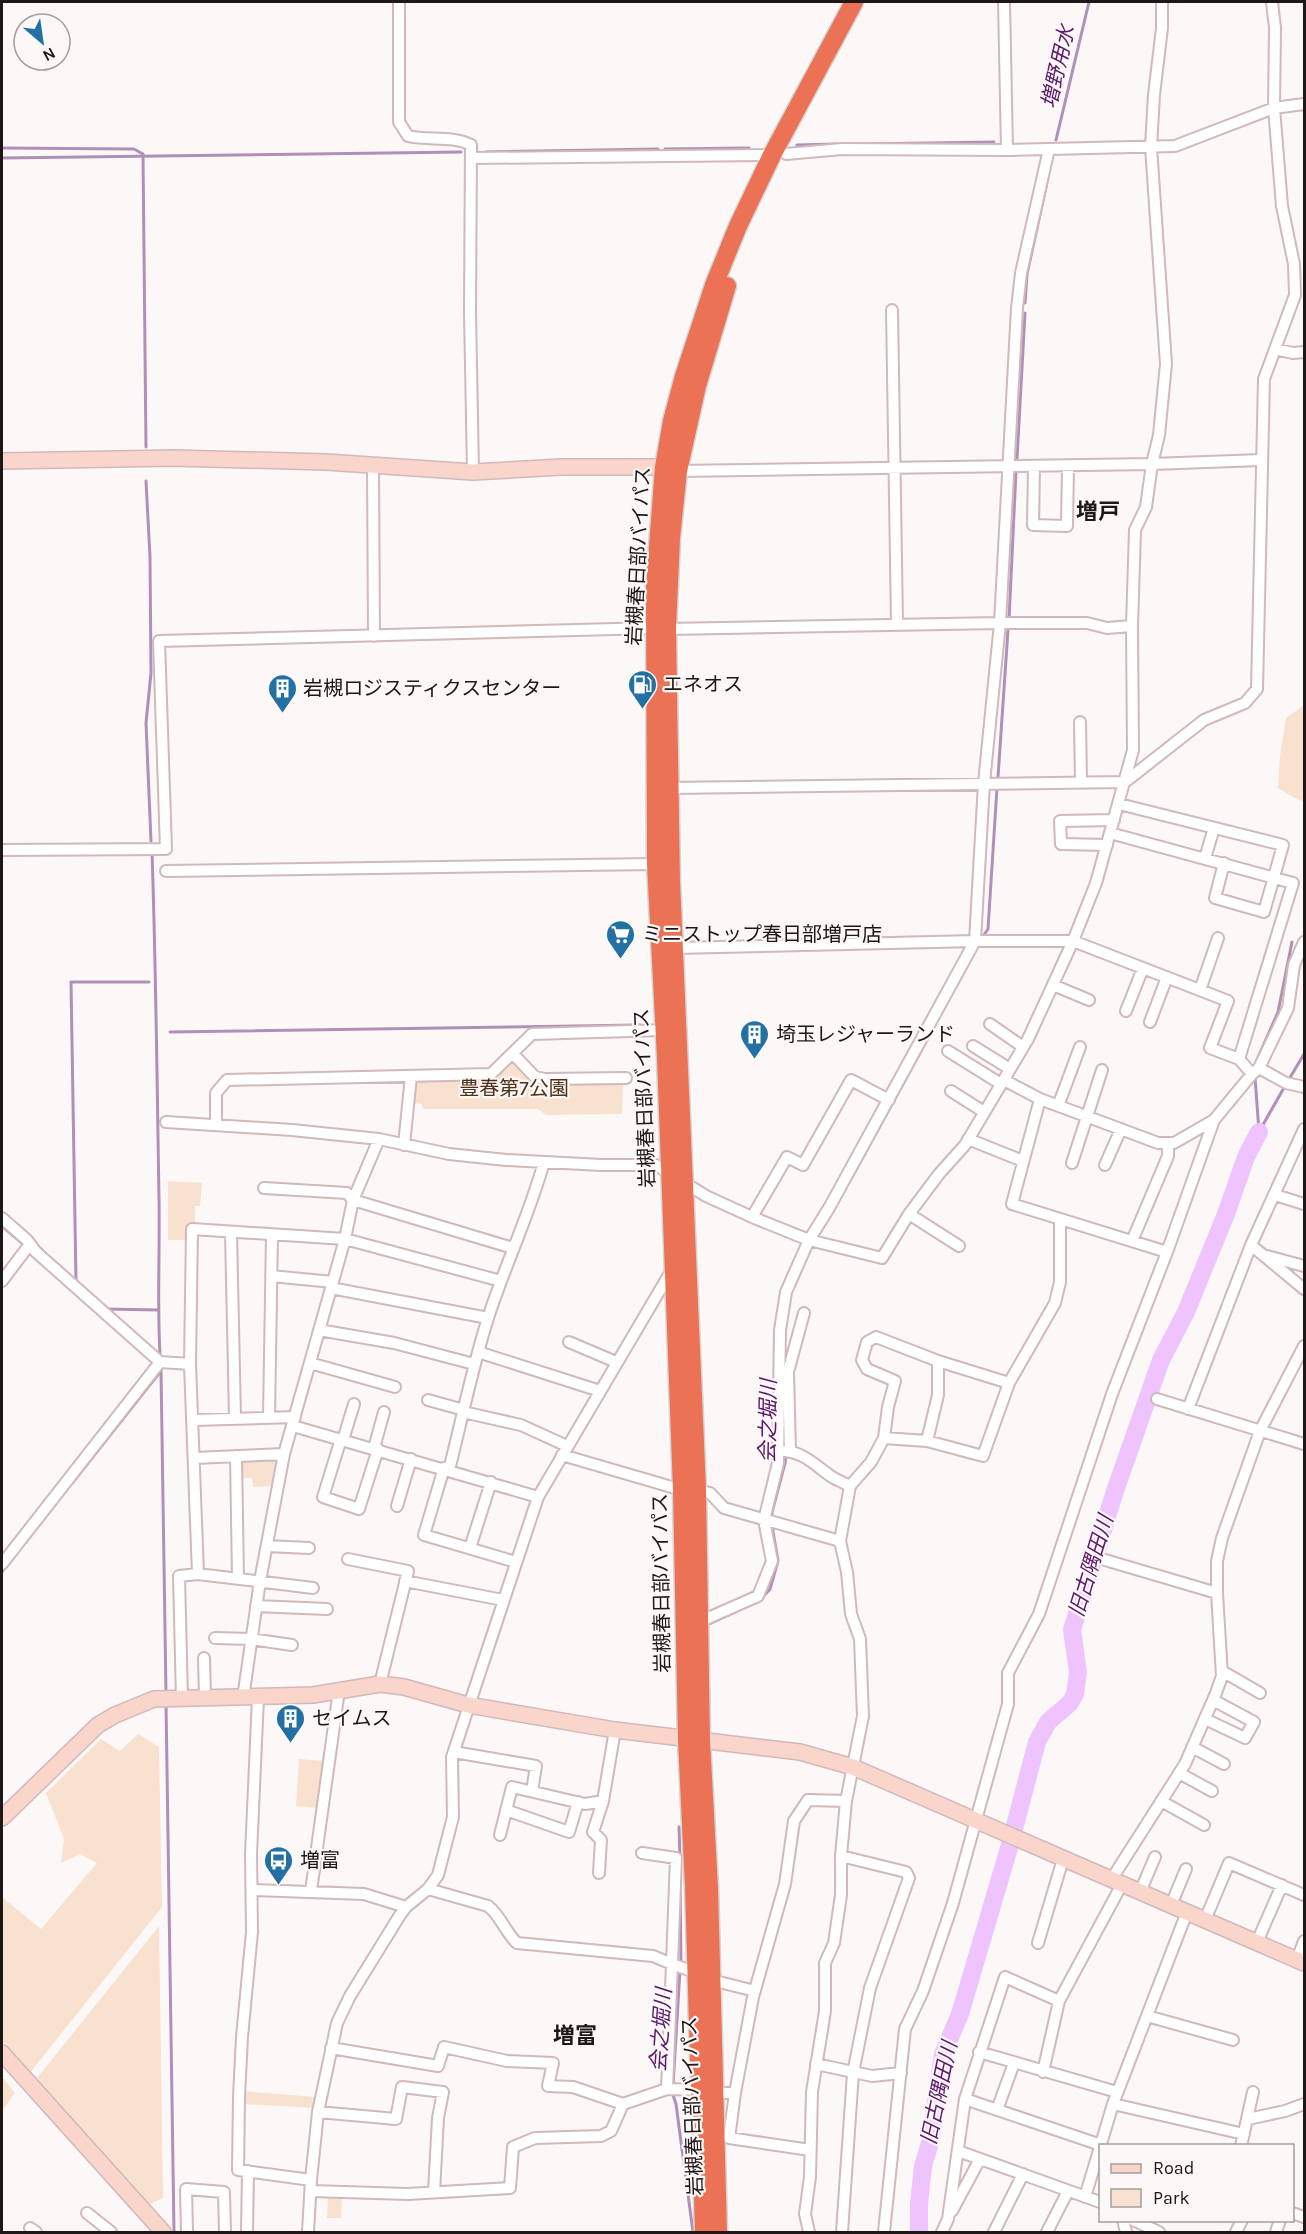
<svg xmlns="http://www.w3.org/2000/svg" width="1306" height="2234" viewBox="0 0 1306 2234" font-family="Karla,'Noto Sans JP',sans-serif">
  <rect width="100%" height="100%" fill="#fdf8f8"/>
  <path fill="#f8e1cf" d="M1304,705V802L1293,797L1278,788L1280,756L1286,718Z
    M515,1060L534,1080H619L623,1085L622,1114L546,1115L538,1109H423L422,1104L413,1103V1086L417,1081L481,1080L493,1078Z
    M168,1181L202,1183L200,1206H195V1222L188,1225V1240H168Z
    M276,1459L278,1462L272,1486L253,1487L252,1478H239L240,1460Z
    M138,1734L159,1747L162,1907L29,2074L2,2041V1897L41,1929L97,1863L80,1854L61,1863L64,1839L46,1793L101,1739L120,1751Z
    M299,1759L324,1761L317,1808L296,1806Z
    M159,1926L163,2198L144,2207L45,2091L37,2078Z
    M2,2077L15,2093L2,2111Z
    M243,2091L316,2097L314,2108L243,2104Z
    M328,2197H342L341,2218H327Z"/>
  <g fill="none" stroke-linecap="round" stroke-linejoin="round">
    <path stroke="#b08fb8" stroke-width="3" d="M1056,140L1089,2
      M864,144L994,142
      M797,145L837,144
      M2,148L134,149L143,154L146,447
      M665,149L749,148
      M486,152L658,149
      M2,158L461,152
      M1025,303L1027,274L1046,187
      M1017,459L1025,313
      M146,481L150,557L151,673L146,723L151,841
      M1009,620L1016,471
      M998,777L1008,630
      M152,852C156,967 157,1083 159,1199C160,1251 157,1302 160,1354
      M982,938L988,929L997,788
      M170,1032L640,1025
      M1256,1062L1278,1012L1292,942
      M1255,1077L1259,1132
      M1288,1081L1304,1054
      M1260,1130L1285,1086
      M852,1177L921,1051
      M2,1226L22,1243
      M816,1239L846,1188
      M40,1248L46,1254
      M76,1282L71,982H149
      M106,1309L158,1310
      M161,1370L166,1694
      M73,1482L160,1372
      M772,1519V1512L785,1463L786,1453
      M2,1572L6,1566
      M760,1600L770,1589L778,1561L772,1526
      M709,1624L746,1607
      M166,1703L174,2232
      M679,1827L680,1858
      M680,1880L681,1963
      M673,2086L680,1970
      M672,2092L676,2104L693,2232"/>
    <path stroke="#efc3fd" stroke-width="18" d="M919,2232V2204L923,2166L930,2143L943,2054L960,2014L1009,1848L1037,1742L1048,1722L1070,1703L1075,1694L1078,1672L1072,1630L1115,1491L1161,1360L1186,1312L1226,1214L1246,1157L1259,1132"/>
    <defs>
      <path id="street" d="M399,2V122L408,136C428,141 452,135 471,145L470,312L473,472
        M1004,2L1007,150
        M786,154L842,149L1007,150L1175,146L1274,108L1304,104
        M471,158L772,155
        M892,310L897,624
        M1275,349L1293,353L1304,352
        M373,465L374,636
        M1034,466L1033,525L1067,526L1068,466
        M678,471L1152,464L1261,460
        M667,629L1000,623H1087L1107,628L1132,626
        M1080,722L1081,782
        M669,788L1125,782L1204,720L1245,703L1257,689L1264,379L1295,295L1294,264L1282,206L1274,108L1275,28L1272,2
        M1119,804L1283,845L1264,912L1215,898L1224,863
        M1110,833L1293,883L1239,1059
        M1107,845L1061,844L1060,821L1114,820
        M2,850L166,849L159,641L654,628
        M1205,858L1214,828
        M166,871L656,864
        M674,948L975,941H1073L1228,1001L1210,1048L1239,1059L1252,1074L1259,1068L1286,1083L1304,1087
        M1053,985L1089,1000
        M1200,990L1218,938
        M1126,1011L1143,968
        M1150,1022L1167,977
        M990,1024L1023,1047
        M973,1046L1010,1069
        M948,1051L1001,1084
        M515,1056L535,1077L545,1079L626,1078
        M1259,1068L1288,1008L1294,965L1304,942
        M1004,1080L1040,1099L1158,1143H1174L1214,1120L1252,1074
        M951,1091L984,1112
        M1040,1099L1012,1204L1167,1252
        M1058,1106L1080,1047
        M166,1122L292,1130L379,1139L449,1154L506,1160L601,1165H656L706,1196L752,1217L809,1240L882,1258L909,1214L939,1174L965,1145L1028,1039L1073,941L1096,883L1133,750L1132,626L1135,530L1146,507L1152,464L1159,435L1166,364L1151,147L1154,95L1162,28V2
        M216,1125V1093L227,1080L491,1074L532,1034L664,1030
        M968,1139L1023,1161
        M404,1145L411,1076
        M1072,1163L1102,1070
        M1105,1165L1121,1129
        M264,1188L347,1193L353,1200L513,1248
        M1275,1195L1304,1204
        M909,1214L959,1246
        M752,1217L787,1157L803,1165L851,1080L889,1100
        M2,1218L27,1240L36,1252L160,1362L190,1364
        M231,1232L235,1418
        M1132,1241L1168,1156V1145
        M1251,1245L1304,1289
        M1267,1256L1304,1266
        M271,1276L333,1282
        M2,1281L30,1244
        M331,1288L488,1318
        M319,1330L394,1343L474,1364
        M569,1342L616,1362
        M478,1352L600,1391
        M310,1363L395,1387
        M1157,1399L1304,1444
        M428,1400L464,1410
        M1188,1409L1251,1245L1304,1129
        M463,1412L521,1425L567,1446
        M269,1417L272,1235
        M193,1420L295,1417
        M293,1426L538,1497
        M884,1438L927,1441L983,1456L1009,1383L1055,1303L1060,1282V1219
        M341,1439L323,1497L359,1509L378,1449
        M343,1440L354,1404
        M927,1441L938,1395V1361
        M374,1448L384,1412
        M785,1451C805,1453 816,1466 832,1477C837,1480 844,1483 850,1486
        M790,1452L788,1372L804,1313
        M562,1455L682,1490
        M236,1456L238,1578
        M194,1458L284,1454
        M444,1468L424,1535L516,1562
        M449,1470C462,1419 472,1368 488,1318C505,1265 529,1216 544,1162
        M697,1490L710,1493L724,1508L840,1541
        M397,1506L411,1459
        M267,1546L309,1548
        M470,1548L491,1482
        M348,1559L408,1571L380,1684
        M1105,1560L1217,1593
        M2,1564L160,1362
        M198,1574L190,1364L192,1229L345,1239L501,1281
        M405,1581L503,1600
        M256,1606L327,1609
        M699,1622L758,1596L772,1561L764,1520L778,1463L780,1330L786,1292L809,1240L829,1208L975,941L984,783L1000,623L1017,308L1021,273L1049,149
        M215,1638L251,1639L292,1645
        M204,1658L205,1698
        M1222,1671L1260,1693
        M243,1698L260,1581L284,1454L345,1239L353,1200L379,1139
        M258,1698L251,1854L252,1932L242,2037L239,2097L238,2170L311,2180
        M182,1699L179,1576L198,1574L313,1588
        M1205,1719L1245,1738L1254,1722L1213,1700
        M1192,1747L1224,1764
        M454,1752L536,1766L532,1791
        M1179,1773L1212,1791
        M1161,1801L1204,1825
        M506,1810L569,1832L578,1802
        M500,1835L512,1787L585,1804L603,1801
        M642,1853L676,1858L672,1964L697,1973
        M841,1856L906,1872L909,1878L870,1988L853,2073L842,2232
        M599,1873L601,1840L593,1832L603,1801L615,1730
        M1111,1880L1185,1764L1216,1693L1222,1676L1217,1593V1561L1222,1538L1260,1431L1304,1346
        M428,1889L488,1906C501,1916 505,1932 517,1943L653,1956L672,1964L667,2089
        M252,1890L364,1894L406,1907
        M311,1891L339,1690
        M1140,1892L1155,1857
        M1171,1905L1186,1869
        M1205,1920L1229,1863L1304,1895
        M1257,1942L1282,1885
        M1038,1943L1063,1859
        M1297,1960L1304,1941
        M711,1980L755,1991
        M1147,2016L1233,2040
        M331,2048L438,2066L444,2047L507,2061L553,2063L548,2086L573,2087L623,2104
        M979,2052L1117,2092
        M816,2064L872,2076L901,2073
        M1043,2072L1059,2001L1122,1884
        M713,2093H735L753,1997L785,1884L794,1821L808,1800L846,1801
        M735,2093L729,2138L810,2150
        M965,2099L1101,2145
        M1113,2104L1244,2134
        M997,2110L1014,2063
        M318,2112L396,2119L402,2087L443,2092L438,2118L434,2192
        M1248,2119L1285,2111L1304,2104
        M1241,2146L1253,2092
        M958,2151L1100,2202
        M311,2191L408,2194L510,2188L513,2147L535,2138L601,2136L611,2131L623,2104L667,2089L700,2090
        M1085,2197L1113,2104L1187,1912
        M952,2211L980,2159
        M87,2213L111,2232
        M1292,2213L1304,2217
        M1123,2220L1126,2232
        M1133,2220L1159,2232
        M30,2228L36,2232
        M187,2232L186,2189L224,2192L225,2232
        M247,2232L248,2171
        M308,2232L311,2180L318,2112L337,2023L350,1996L400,1915L406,1907L428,1889L438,1875L453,1817L452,1757L538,1497L673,1268
        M809,2232L805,2214L810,2177L812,2092L825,2011V1963L834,1943L841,1895V1856L846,1801L863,1716L860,1639L851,1614L847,1572L840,1541L850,1486L871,1462L884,1438L888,1407L895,1381L867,1369L862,1360L867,1342L876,1337L938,1361L1009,1383
        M884,2232L905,2029L923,1991L953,1903L1008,1704V1673L1039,1614L1112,1394L1167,1252L1214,1120
        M942,2232L948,2219L965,2099L1005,1977L1059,2001
        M994,2232L1023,2174
        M1047,2232L1068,2191
        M1236,2232L1242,2220
        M1276,2232L1280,2220"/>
      <path id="secondary" d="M2,461L174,458L326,462L473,472L561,467H664L675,470
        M2,1818L98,1725L115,1715L154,1699L313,1695L380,1684L404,1687L468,1705L615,1730L800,1752L853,1767L1304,1963
        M2,2053L163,2232"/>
      <path id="highway" d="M704,2232L694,1887L687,1740L682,1490L666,1058L656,864L655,587L664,467L672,421L684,376L714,285L738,226L772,155L854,2
        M718,2232L709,1888L701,1741L697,1490L671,881L667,629L671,538L678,471L697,386L727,286"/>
    </defs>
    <use href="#street" stroke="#d1b8bb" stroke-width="14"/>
    <use href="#secondary" stroke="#d1b8bb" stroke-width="18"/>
    <use href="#highway" stroke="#d6d5d5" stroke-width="21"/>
    <use href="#street" stroke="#fff" stroke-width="10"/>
    <use href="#secondary" stroke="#f9d5cc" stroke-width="15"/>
    <use href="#highway" stroke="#eb7255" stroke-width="18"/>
  </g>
  <defs>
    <symbol id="fuel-pin" viewBox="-11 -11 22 30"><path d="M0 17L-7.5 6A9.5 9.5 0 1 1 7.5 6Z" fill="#2371a3" stroke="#fdf8f8"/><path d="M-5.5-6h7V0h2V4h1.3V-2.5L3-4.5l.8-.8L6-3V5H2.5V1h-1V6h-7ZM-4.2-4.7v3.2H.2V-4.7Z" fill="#fff"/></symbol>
    <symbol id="building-pin" viewBox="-11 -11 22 30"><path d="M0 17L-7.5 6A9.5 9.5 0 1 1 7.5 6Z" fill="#2371a3" stroke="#fdf8f8"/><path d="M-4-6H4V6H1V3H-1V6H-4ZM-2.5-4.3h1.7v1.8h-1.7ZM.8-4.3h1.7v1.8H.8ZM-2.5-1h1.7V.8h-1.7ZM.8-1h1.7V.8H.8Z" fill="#fff"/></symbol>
    <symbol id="supermarket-pin" viewBox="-11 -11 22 30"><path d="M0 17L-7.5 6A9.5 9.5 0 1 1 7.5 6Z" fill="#2371a3" stroke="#fdf8f8"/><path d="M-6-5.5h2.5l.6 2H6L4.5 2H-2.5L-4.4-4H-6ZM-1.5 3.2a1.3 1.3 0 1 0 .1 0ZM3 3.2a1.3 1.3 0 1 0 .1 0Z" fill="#fff"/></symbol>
    <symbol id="bus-pin" viewBox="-11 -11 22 30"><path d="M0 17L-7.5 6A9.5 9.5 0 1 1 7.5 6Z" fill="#2371a3" stroke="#fdf8f8"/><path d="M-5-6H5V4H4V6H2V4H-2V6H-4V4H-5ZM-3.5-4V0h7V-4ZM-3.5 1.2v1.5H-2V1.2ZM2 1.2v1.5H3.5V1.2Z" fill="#fff"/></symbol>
  </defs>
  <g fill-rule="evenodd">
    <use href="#fuel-pin" x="626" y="668" width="33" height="45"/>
    <use href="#building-pin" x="266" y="672" width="33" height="45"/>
    <use href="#supermarket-pin" x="604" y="918" width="33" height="45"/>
    <use href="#building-pin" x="738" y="1018" width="33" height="45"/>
    <use href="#building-pin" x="274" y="1702" width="33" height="45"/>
    <use href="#bus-pin" x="262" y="1844" width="33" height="45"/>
  </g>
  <g text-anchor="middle" stroke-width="4.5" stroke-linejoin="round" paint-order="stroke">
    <g font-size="20" fill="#1e1617" stroke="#fdf8f8">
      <text transform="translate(638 556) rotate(-87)" y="7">岩槻春日部バイパス</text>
      <text transform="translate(644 1098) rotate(-92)" y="7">岩槻春日部バイパス</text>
      <text transform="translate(661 1583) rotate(-91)" y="7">岩槻春日部バイパス</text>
      <text transform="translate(692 2106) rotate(-92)" y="7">岩槻春日部バイパス</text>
    </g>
    <g font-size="20" fill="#1e1617" stroke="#fdf8f8" text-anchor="start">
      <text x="663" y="691">エネオス</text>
      <text x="303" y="695">岩槻ロジスティクスセンター</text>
      <text x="642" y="941">ミニストップ春日部増戸店</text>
      <text x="776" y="1041">埼玉レジャーランド</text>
      <text x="312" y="1725">セイムス</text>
      <text x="300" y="1867">増富</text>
    </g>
    <g font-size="20" fill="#4e3117" stroke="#fdf8f8">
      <text x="514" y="1095">豊春第7公園</text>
    </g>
    <g font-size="21" font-style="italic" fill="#5b196c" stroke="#fdf8f8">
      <text transform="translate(1058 67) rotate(-77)" y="7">増野用水</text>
      <text transform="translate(768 1421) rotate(-89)" y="7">会之堀川</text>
      <text transform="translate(1091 1566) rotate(-73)" y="7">旧古隅田川</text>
      <text transform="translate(661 2030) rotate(-86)" y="7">会之堀川</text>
      <text transform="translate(939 2093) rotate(-78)" y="7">旧古隅田川</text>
    </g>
    <g font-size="22" font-weight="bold" fill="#1e1617" stroke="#fdf8f8">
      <text x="1098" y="519">増戸</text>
      <text x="575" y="2043">増富</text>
    </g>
  </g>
  <rect width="1306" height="2234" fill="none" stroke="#1e1617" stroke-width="6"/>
  <rect x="1099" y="2144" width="195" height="78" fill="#fdf8f8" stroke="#a49e9e" stroke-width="1.5"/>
  <rect x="1111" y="2164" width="30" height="9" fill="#f9d5cc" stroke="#a49e9e" stroke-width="1.5"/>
  <text x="1153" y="2174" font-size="18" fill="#1e1617">Road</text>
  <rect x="1111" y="2189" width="30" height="18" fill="#f8e1cf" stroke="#a49e9e" stroke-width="1.5"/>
  <text x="1153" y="2204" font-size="18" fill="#1e1617">Park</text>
  <g transform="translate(42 42) rotate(151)"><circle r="28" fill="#fdf8f8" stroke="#a49e9e" stroke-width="1.5"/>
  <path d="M0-4.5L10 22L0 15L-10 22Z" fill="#2371a3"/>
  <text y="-9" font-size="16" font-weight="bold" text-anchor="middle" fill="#1e1617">N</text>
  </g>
</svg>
